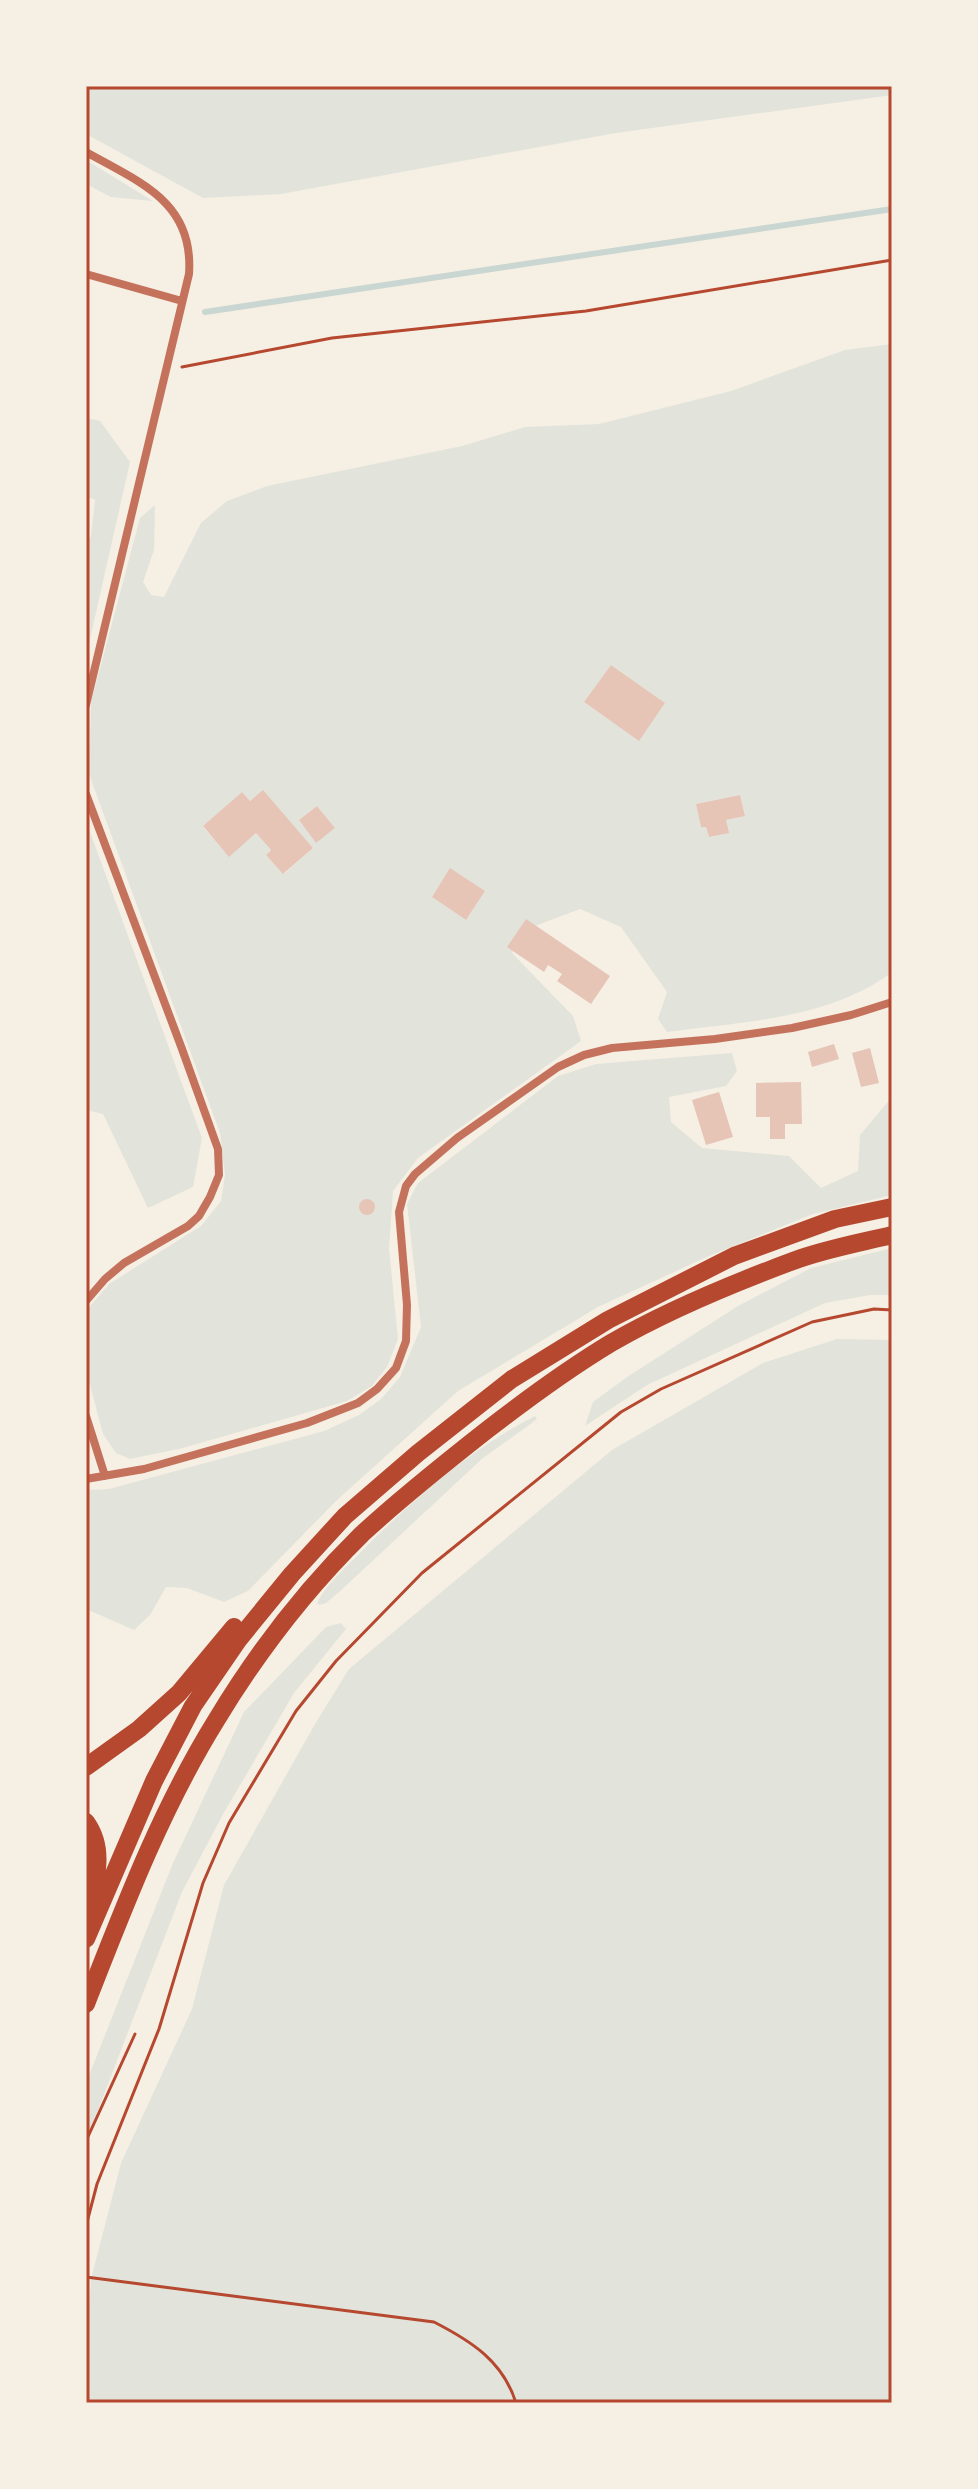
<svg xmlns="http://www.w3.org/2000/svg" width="978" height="2489" viewBox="0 0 978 2489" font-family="'Source Sans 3',sans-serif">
  <rect width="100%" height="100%" fill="#f6efe4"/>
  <path fill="#e2e4dc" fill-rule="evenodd" d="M86,86H892V95L616,133L281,194L203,198L86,134Z
    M86,160L153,201L111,197L86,184Z
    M892,344V972C830,1019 742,1022 667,1032L658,1019L667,992L621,927L580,909L527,929L512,953L573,1016L581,1041L418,1158L393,1191L389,1248L398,1339L387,1367L372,1386L347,1401L183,1448L130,1459L116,1453L103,1434L86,1370V1311L109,1284L201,1226L221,1201L225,1175L220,1133L89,774L91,702L140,518L155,505L154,550L143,582L151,595L164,597L201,523L227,501L267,486L462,446L525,427L599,424L731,391L845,350ZM611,665L665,703L639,740L585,703ZM263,791L313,848L284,874L266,855L271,850L256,833L229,856L203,827L242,792L250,801ZM740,795L745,816L726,820L728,833L709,837L706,827H701L696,804ZM317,806L335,828L316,842L299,820ZM450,869L485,891L466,920L432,897Z
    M86,418L100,421L130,462L86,657V545L91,536L95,500L86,496Z
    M86,821L202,1138L193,1187L148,1208L103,1114L86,1110Z
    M732,1053L737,1071L726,1086L669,1097L671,1122L702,1148L789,1156L821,1188L858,1171L860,1135L892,1097V1195L813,1214L709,1256L598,1307L458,1391L336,1501L248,1591L224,1602L187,1588L166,1587L150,1615L134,1630L86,1609V1490L109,1489L324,1431L359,1415L381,1399L400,1377L421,1327L407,1204L418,1183L558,1076L596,1064Z
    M892,1248V1295H870L825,1303L647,1385L585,1426L593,1402L630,1375L738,1306L811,1268Z
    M837,1339L892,1340V2403H86V2354L91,2279L121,2163L192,2009L224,1885L315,1724L349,1669L612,1450L763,1363Z
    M535,1416L537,1419L532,1423L483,1458L338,1593L326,1603L319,1605L317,1603C325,1586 343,1570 357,1556C410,1502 467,1451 535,1416Z
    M341,1623L346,1629L294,1693L222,1816L182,1892L86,2141V2083L173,1863L244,1712L326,1627Z"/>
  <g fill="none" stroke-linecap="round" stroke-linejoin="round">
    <path stroke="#c9d6d2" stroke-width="6" d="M205,312L892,209"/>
  </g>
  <path fill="#e6c5b7" d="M611,665L665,703L639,741L584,702Z
    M263,790L313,848L283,874L266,855L271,850L256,833L229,857L203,826L242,792L250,801Z
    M740,795L745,816L726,820L729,833L709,837L706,827H701L696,804Z
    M317,806L335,828L316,843L299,820Z
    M450,868L485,891L466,920L432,897Z
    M526,919L610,976L591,1004L557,981L562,974L548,965L544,972L507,947Z
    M834,1044L839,1059L812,1067L808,1052Z
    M870,1048L879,1083L861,1087L852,1053Z
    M801,1082L802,1124H785V1139H770V1117H756V1083Z
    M719,1092L733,1137L706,1145L692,1100Z
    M359 1207a8 8 0 1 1 16 0a8 8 0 1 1-16 0Z"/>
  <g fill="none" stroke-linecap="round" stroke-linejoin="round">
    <path stroke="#b5482f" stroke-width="3" d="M182,367L332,338L586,311L892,260
      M86,2141L135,2034
      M86,2226L97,2184L159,2029L203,1883L229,1823L296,1711L336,1661L422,1573L621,1412L661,1389L812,1322L874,1309L892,1310
      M86,2277L434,2322C471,2341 503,2361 516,2403"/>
    <path stroke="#c5725c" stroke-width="8" d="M86,152C141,183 194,202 189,274L86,705
      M86,274L182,301
      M86,794L182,1049L218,1149L219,1175L210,1197L199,1216L188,1226L124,1263L105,1279L86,1301
      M86,1416L105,1476
      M86,1479L144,1469L307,1423L358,1403L377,1389L396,1368L406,1341L407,1305L399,1212L406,1186L415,1174L457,1138L558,1067L584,1055L612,1048L715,1039L792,1028L851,1015L892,1002"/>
    <path stroke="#b5482f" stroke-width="18" d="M86,1767L139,1729L179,1693L234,1627
      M86,1822C107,1851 94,1884 88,1916
      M86,1939L154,1781L193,1706L239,1639L292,1574L345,1516L418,1453L512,1379L608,1320L734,1256L835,1219L892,1207
      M86,2004C124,1907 161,1809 217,1719C257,1653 307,1588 362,1534C402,1497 445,1463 487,1430C527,1399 568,1369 611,1343C668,1310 731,1284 793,1261C825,1249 859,1243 892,1235"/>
  </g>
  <rect width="978" height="2489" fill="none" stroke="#f6efe4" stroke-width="176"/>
  <rect x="88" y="88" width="802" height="2313" fill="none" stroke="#b5482f" stroke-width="3"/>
</svg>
